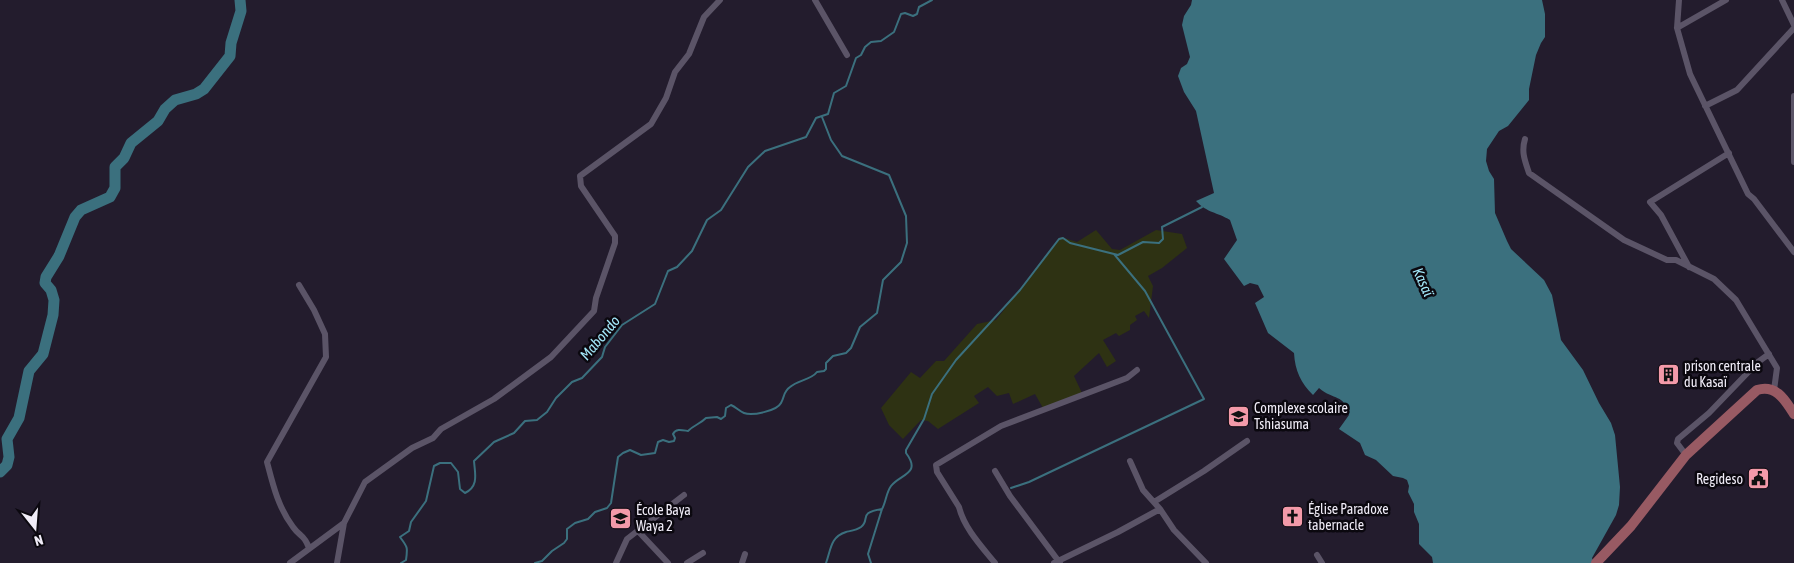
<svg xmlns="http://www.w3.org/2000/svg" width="1794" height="563" viewBox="0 0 1794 563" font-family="'Asap Condensed',sans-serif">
  <rect width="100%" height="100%" fill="#231c2d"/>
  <path fill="#2e3213" d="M1096,230L1112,249L1120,250L1156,230L1182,234L1187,248L1162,268L1148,276L1153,286L1149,318L1144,311L1135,316L1137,320L1130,325V330L1119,336L1116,333L1103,340L1116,361L1107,367L1099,353L1074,376L1082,393L1043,408L1035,394L1013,404L1009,393L997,396L988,387L974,396L979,403L938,429L928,421L921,420L903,439L889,425L881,408L911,372L920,378L936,361H944L977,324L996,320L1061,237L1077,242Z"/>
  <path fill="#3b707e" d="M1192,0H1542L1545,14V37L1541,43L1536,55L1529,89V100L1508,126L1499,131L1487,149L1486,161L1489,171L1494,179L1495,213L1507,241L1511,249L1544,280L1552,295L1561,340L1583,370L1599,403L1611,423L1615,435L1620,487L1619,505L1616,515L1592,558L1594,563H1433L1432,557L1419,544V524L1414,512V504L1408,492L1409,486L1407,480L1403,478L1393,476L1376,460L1365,455L1360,443L1339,429L1349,415C1344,393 1334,401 1319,388L1313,395C1301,383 1295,371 1294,353L1268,333L1255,303L1264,297L1258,285L1250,283L1244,286L1224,259L1237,240L1230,220C1217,212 1207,213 1196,201L1214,193L1196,111L1184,92L1178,76L1181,68L1187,64L1190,57L1182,25L1184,16L1191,5Z"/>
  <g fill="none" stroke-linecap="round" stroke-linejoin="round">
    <path stroke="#3b707e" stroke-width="2" d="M1011,488L1029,482L1204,399L1145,291L1114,254
      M401,563L406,560C408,546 407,547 400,537L409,531L411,522L426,501L434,466L440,463H451L458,472L460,489L465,493C479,486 475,474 474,461L494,442L514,433L525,421L537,420L547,412L556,398L572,382L582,378L602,357L605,347L622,325L655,304L668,271L677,267L692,251L707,220L721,210L748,167L765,151L806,137L816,118L828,114L834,93L846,86L856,58L861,55L865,47L871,42L881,41L894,32L901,14L905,13L913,16L917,14L919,7L932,0
      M535,563L542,561L552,551L564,543L567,539V529L575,523L588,519L595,512L607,508L611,503L618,457L623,453L630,450L641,455L655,453L658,442L663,440L669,442L674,441L675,438L673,434C676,428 682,430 688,431C694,425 700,424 706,418L717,417L721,419L725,416L726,408L731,405C736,407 739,411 744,413C752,416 777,411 781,403C785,396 783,392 790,387C798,380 811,380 817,372L824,371L826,369V363L833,356L846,353L851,348L860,327L877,313L883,280L901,262L907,243L906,216L889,175L842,156L831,140L822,117
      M826,563C831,550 830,537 846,532C850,531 857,530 861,527C871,519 857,513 882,509C886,502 886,493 891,486C900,474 922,474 906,453V450L924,419L932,394L956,360L1020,290L1059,239L1063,238L1070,243L1118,255L1143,242L1159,243L1163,239L1162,227L1202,207
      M871,563L868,554L882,509"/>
    <path stroke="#3b707e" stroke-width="11" d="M0,472L7,465L9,457L7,439L19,418L29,371L43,354L53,315L54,300L51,290L45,283L46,277L59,256L75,217L81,210L110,197L115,188V167L124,158L131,143L158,121L165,109L175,100L196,94L204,89L230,56L231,43L241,11L240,0"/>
    <path stroke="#5b5467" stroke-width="6" d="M815,0L847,55
      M1679,0L1677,28L1690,74L1748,194L1754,199L1794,252
      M1782,0L1794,25
      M1677,28L1726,0
      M1794,96V162
      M1705,106L1737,90L1794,28
      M1525,139C1521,152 1525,161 1529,173L1624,240L1667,260H1676L1714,279L1736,300L1777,368L1774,390
      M1689,267L1661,215L1650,202L1729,153
      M299,285L314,310L325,334L326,357L267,462C273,485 278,507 293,527C300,537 304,534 309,548
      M1686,455L1677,443L1678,439L1709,413L1758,362L1769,354
      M1130,461L1143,490L1160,509L1174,530L1206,563
      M995,471L1010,496L1060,563
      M1154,502L1204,471L1247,441
      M638,531L668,563
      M1317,555L1322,563
      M290,563L344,523
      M337,563L344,523L365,482L412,448L433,438L441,429L494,399L551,357L594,311L596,298L615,243V236L581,186L580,176L651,124L666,98L675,72L689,54L704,17L720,0
      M616,563L627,539L684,495
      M687,563L703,553
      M742,563L745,554
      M995,563C982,547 964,528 959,507L937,472L936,465L1001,426L1127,378L1137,370
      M1054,563L1118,532L1160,509"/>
    <path stroke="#985a63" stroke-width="10" d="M1596,563L1631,526L1686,455L1757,390C1776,384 1785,400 1794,414"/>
  </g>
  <defs>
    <symbol id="building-square" viewBox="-11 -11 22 22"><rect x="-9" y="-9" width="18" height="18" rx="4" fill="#f39aa9" stroke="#0b080f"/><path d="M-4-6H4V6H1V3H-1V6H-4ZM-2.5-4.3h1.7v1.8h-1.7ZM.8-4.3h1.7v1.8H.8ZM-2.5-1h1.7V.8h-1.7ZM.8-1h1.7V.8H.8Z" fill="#111"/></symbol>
    <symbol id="school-square" viewBox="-11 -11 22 22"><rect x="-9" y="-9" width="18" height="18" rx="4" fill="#f39aa9" stroke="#0b080f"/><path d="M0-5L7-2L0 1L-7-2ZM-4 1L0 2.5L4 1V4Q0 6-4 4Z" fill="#111"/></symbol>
    <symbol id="civic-square" viewBox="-11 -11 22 22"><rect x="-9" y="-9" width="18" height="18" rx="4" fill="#f39aa9" stroke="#0b080f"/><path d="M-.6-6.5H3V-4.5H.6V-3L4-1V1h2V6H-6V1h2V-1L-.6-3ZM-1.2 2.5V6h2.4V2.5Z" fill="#111"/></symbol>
    <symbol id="church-square" viewBox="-11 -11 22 22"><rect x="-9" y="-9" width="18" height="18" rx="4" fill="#f39aa9" stroke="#0b080f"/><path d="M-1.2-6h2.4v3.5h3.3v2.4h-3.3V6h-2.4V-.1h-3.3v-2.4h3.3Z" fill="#111"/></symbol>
  </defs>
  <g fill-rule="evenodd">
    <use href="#building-square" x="1656" y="362" width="25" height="25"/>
    <use href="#school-square" x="1226" y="404" width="25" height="25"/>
    <use href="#civic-square" x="1746" y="466" width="25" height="25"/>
    <use href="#church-square" x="1280" y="504" width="25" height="25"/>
    <use href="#school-square" x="608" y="506" width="25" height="25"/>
  </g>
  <g text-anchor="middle" stroke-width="5" stroke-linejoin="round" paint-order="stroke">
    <g font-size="14" fill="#f0ecf7" stroke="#0b080f" text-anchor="start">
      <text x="1684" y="371">prison centrale<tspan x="1684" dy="16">du Kasaï</tspan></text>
      <text x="1254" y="413">Complexe scolaire<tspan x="1254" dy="16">Tshiasuma</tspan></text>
      <text x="1743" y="484" text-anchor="end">Regideso</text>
      <text x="1308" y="514">Église Paradoxe<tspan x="1308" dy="16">tabernacle</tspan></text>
      <text x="636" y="515">École Baya<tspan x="636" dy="16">Waya 2</tspan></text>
    </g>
    <g font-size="15" font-style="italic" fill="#a4e8fa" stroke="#0b080f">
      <text transform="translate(1423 282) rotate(65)" y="5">Kasaï</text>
      <text transform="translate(600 338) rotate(-50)" y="5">Mabondo</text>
    </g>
  </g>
  <g transform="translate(35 528) rotate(163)" stroke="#0b080f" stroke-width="4" paint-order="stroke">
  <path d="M0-4L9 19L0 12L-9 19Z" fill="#f0ecf7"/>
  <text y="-8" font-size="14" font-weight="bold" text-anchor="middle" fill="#f0ecf7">N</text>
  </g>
</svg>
